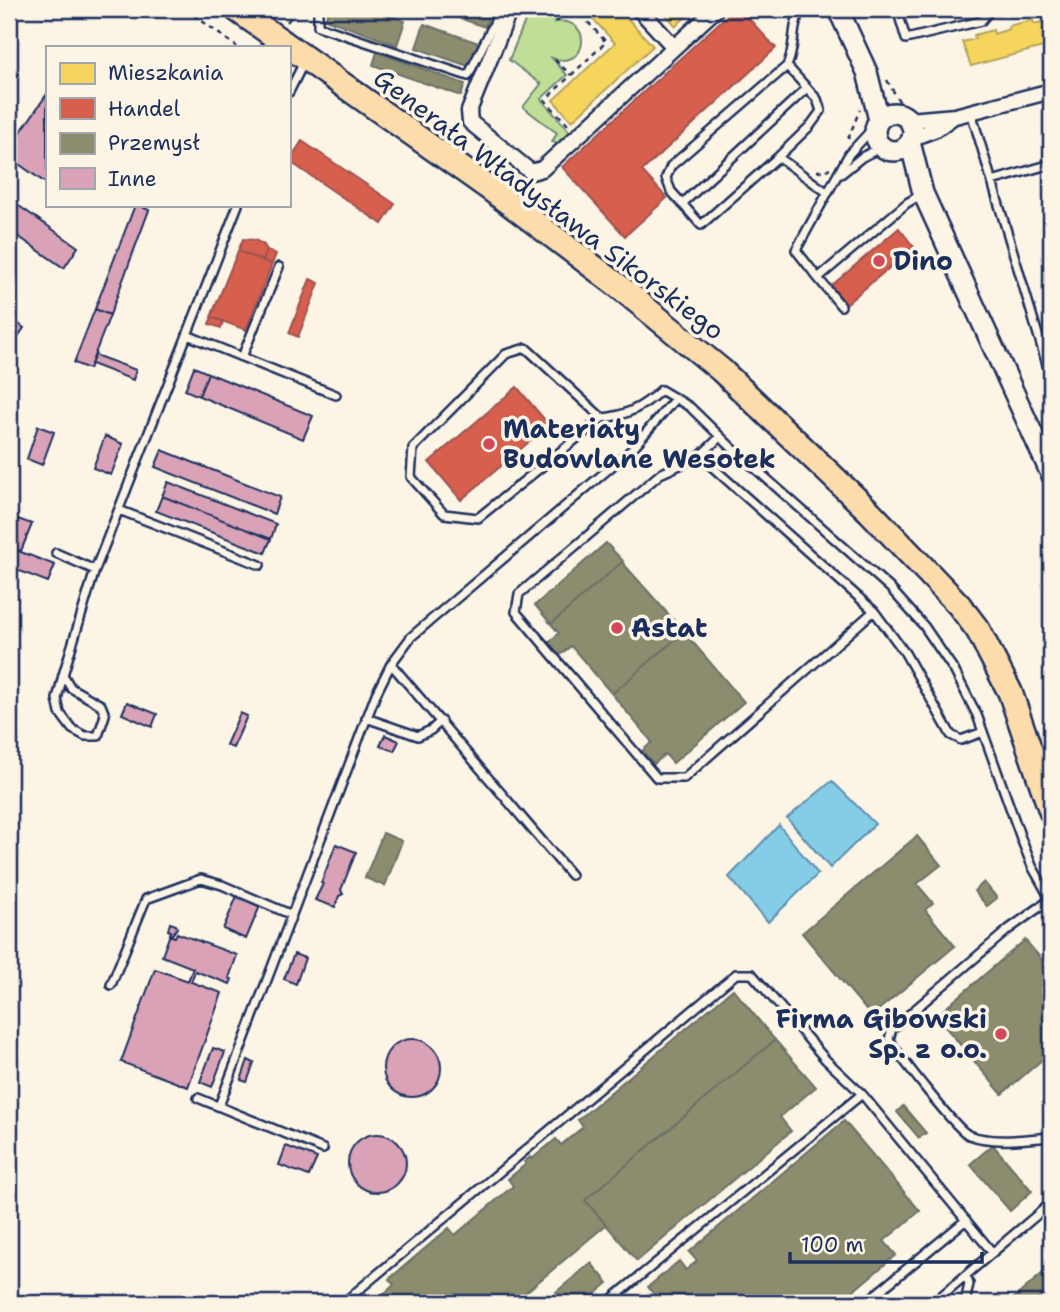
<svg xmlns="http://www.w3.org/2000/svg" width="1060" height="1312" viewBox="0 0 1060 1312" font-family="'Shantell Sans',sans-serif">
  <rect width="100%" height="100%" fill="#fcf5e5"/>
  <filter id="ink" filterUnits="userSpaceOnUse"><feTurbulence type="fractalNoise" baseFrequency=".0143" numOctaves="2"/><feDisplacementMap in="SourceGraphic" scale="14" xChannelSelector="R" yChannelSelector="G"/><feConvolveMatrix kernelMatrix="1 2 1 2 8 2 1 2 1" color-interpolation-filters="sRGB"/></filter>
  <g filter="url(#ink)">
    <path fill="#c0de95" stroke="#6e867a" stroke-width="2" d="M530,9H569L555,22C594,16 589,71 552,58L567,75L541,99L572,134L559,144L552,142L557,133L523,107L541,84L509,60Z"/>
    <path fill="#85cde6" stroke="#5b8eb0" stroke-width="2" d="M832,781L875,824L830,868L787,818Z
      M779,825L818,874L768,922L729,877Z"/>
    <path fill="#f6d55c" stroke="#b4a35d" stroke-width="2" d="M584,9H619L653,46L572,121L553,100L615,43Z
      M661,9H694L676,26Z
      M915,9H953L918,18Z
      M1033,20L1034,24L1046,21L1051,45L971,66L962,42L975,39L974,35L993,30L994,34L1009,29L1008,26Z"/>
    <path fill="#d6604d" stroke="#9e5152" stroke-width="2" d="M734,9H740L776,48L642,171L667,198L625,236L562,167Z
      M302,141L395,204L382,224L289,161Z
      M899,228L914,247L846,304L831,286Z
      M243,239L255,240L264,245L267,250L263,261L238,251Z
      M267,250L276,254L272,264L263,261Z
      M238,251L272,264L246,330L211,317Z
      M310,279L319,283L298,337L289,333Z
      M212,317L223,321L221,328L209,324Z
      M517,387L549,425L461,500L429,462Z"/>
    <path fill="#8c8c6e" stroke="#6a7069" stroke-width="2" d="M329,9H372L405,21L397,45L325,19Z
      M433,9H491L485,27Z
      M424,24L479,43L471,67L416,48Z
      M377,52L465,84L461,96L373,65Z
      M606,543L623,561L551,624L535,605Z
      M622,562L684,632L612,694L571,646L559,656L548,643L559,633L551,624Z
      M684,632L744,702L673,763L665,754L654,764L642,751L652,742L612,694Z
      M383,833L402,841L385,886L365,878Z
      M917,836L941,865L917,884L933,903L925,910L955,946L871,1016L802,933Z
      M984,882L997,898L987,906L974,891Z
      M1025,940L1051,970V1052L1002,1094L936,1016Z
      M733,989L775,1040L585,1200L606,1225L513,1303H373L394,1285L389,1279L449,1228L455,1235L513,1186L508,1179L526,1164L524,1162L530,1157L532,1159L556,1139L561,1145L583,1127L578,1120Z
      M775,1040L816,1087L780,1117L791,1131L637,1261L585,1200Z
      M903,1106L926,1133L919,1138L897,1112Z
      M844,1121L920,1211L884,1241L896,1255L839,1303H646L655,1296L648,1287L679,1261L686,1270L697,1261L689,1252Z
      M993,1145L1032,1191L1010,1211L970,1164Z
      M591,1263L608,1283L584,1303H566L556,1292Z
      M1051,1266V1303H1014L1012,1300Z"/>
    <path fill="#d9a2b7" stroke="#1b2f5e" stroke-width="2" d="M47,94V184L9,157V149Z
      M9,199L78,247L64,268L9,230Z
      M135,205H146L144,208L149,210L110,315L95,309Z
      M95,309L110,315L89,369L74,363Z
      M11,318L24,328L17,338L13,335L9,342Z
      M95,355L136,370L133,380L91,364Z
      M194,367L208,373L199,396L185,390Z
      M208,373L313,416L303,439L199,396Z
      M38,426L54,432L42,465L27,459Z
      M105,436L123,444L111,475L93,468Z
      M162,450L280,497L274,514L155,467Z
      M168,482L276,524L271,539L162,496Z
      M162,496L271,539L265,553L156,511Z
      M12,517L32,524L21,551L13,549L9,561V527Z
      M13,549L55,565L48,582L9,567Z
      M127,702L157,714L152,727L122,714Z
      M240,713L247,716L233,748L226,745Z
      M385,735L399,741L394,751L380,746Z
      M336,844L356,852L341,890L343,894L339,896L335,907L315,900L323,884L321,883Z
      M237,896L260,906L246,939L223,929Z
      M170,923L176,925L177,928L171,936L175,937L177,933L237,955L229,978L232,979L230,984L195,971L191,982L188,981L193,968L162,956L171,931L168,930Z
      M294,954L305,958L296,984L284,979Z
      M155,969L222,993L188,1087L121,1062Z
      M383 1068a29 29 0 1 1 58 0a29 29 0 1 1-58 0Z
      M213,1048L225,1052L212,1087L200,1082Z
      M248,1060L254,1063L247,1082L241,1080Z
      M348 1163a29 29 0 1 1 58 0a29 29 0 1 1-58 0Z
      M286,1146L317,1158L309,1176L279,1165Z"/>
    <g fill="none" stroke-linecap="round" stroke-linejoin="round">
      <defs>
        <path id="lane" d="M318,9V26L468,76L501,9
          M801,9C791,26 796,47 787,66L671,166L666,178L671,191L701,225L778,157L828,193
          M897,9L906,39L981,21L991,9
          M289,92L304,62
          M971,112L1051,378
          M778,157L810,126L821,111L817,99L787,66
          M841,174L862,157L882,147
          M992,181L1051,164
          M682,204L807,88
          M818,278L796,250L849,154L875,126
          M841,306L818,278L907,203L922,194
          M187,335L336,395
          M242,357L279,267
          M602,418L478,518L444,514L411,477L413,448L506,354L526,348L602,418C626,416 643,407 661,390L690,407L731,447L890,588L924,626L954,670L977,715L1022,841L1032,866L1051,900
          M720,437L700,456L660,474L519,594L516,612L657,778H684L874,611
          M700,456L874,611L905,653L951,735L961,740L983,732
          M119,510L260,565
          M56,553L95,570
          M391,664L571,875
          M63,675L71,688L101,705L105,715L98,736H85L72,729L60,713L57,699L63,675L95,570L238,205
          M366,718L418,736L431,730L441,721
          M1051,899L1009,929L892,1029L889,1039C898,1054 957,1131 969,1135C993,1144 1026,1139 1051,1137
          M111,985L146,899L201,879L222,885L292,915
          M198,1098L323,1149
          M219,1106L376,694L391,664L411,637L631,450L674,400
          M343,1303L736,974H752L826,1060L862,1094
          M607,1303L862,1094L992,1252
          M865,1303L966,1220
          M933,1303L1051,1203
          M965,1303L969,1284L966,1275"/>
        <path id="street" d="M510,9L469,111L470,122L531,172L542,169L716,9
          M639,9L674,47
          M909,120L955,116L1051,91
          M912,138L936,129L954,116"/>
        <path id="secondary" d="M838,9L867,72L879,120
          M875 132a19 19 0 1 1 38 0a19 19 0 1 1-38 0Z
          M910,142L923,193L1051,474"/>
        <path id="primary" d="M236,9L489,188L616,284L721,370L870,512L959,605L978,630L1010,692L1051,811"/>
      </defs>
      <use href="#lane" stroke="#1b2f5e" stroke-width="12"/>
      <use href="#street" stroke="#1b2f5e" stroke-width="19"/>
      <use href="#secondary" stroke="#1b2f5e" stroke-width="24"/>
      <use href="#primary" stroke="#1b2f5e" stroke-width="28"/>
      <path stroke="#1b2f5e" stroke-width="2.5" stroke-dasharray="5 5" stroke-linecap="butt" d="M186,9L237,47
        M287,22L298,9
        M556,22L572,9
        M555,60L571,75
        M887,80L899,101L908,107
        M568,125L545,100L606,42L576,9
        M848,139L860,109
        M817,171H825L830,168"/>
      <use href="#lane" stroke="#fcf5e5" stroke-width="7"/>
      <use href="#street" stroke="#fcf5e5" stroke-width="14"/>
      <use href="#secondary" stroke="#fcf5e5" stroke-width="19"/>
      <use href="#primary" stroke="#fddcac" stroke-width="23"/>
    </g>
  </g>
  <g fill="#d1495b" stroke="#fcf5e5" stroke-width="2.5">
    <circle cx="879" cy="261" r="7"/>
    <circle cx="489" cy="444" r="7"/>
    <circle cx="617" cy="628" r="7"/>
    <circle cx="1001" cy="1034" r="7"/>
  </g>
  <g text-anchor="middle" stroke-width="7" stroke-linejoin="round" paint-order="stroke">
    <g font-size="26" fill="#1b2f5e" stroke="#fcf5e5">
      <text transform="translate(549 204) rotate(37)" y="9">Generała Władysława Sikorskiego</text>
    </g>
    <g font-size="26" font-weight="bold" fill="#1b2f5e" stroke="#fcf5e5" text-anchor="start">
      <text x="893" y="270">Dino</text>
      <text x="503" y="438">Materiały<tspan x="503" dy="30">Budowlane Wesołek</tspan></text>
      <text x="631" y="637">Astat</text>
      <text x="987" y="1028" text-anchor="end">Firma Gibowski<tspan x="987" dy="30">Sp. z o.o.</tspan></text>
    </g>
  </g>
  <rect width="1060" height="1312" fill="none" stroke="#fcf5e5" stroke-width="35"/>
  <rect x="18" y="18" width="1025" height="1277" fill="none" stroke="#1b2f5e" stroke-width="2.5" filter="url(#ink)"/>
  <rect x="46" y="46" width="245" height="161" fill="#fcf5e5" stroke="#a2a6af" stroke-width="2"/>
  <rect x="60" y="63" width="35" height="21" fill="#f6d55c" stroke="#a2a6af" stroke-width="2"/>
  <text x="108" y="80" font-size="21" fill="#1b2f5e">Mieszkania</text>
  <rect x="60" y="98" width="35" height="21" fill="#d6604d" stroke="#a2a6af" stroke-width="2"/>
  <text x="108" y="116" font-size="21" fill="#1b2f5e">Handel</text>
  <rect x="60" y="133" width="35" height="21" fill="#8c8c6e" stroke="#a2a6af" stroke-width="2"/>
  <text x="108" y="150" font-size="21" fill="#1b2f5e">Przemysł</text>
  <rect x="60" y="168" width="35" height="21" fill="#d9a2b7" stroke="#a2a6af" stroke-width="2"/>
  <text x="108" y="186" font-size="21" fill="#1b2f5e">Inne</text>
  <path d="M790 1252v10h192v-10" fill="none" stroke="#1b2f5e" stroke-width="3.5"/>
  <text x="801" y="1252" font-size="21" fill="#1b2f5e" stroke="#fcf5e5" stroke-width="5" paint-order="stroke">100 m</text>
</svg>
